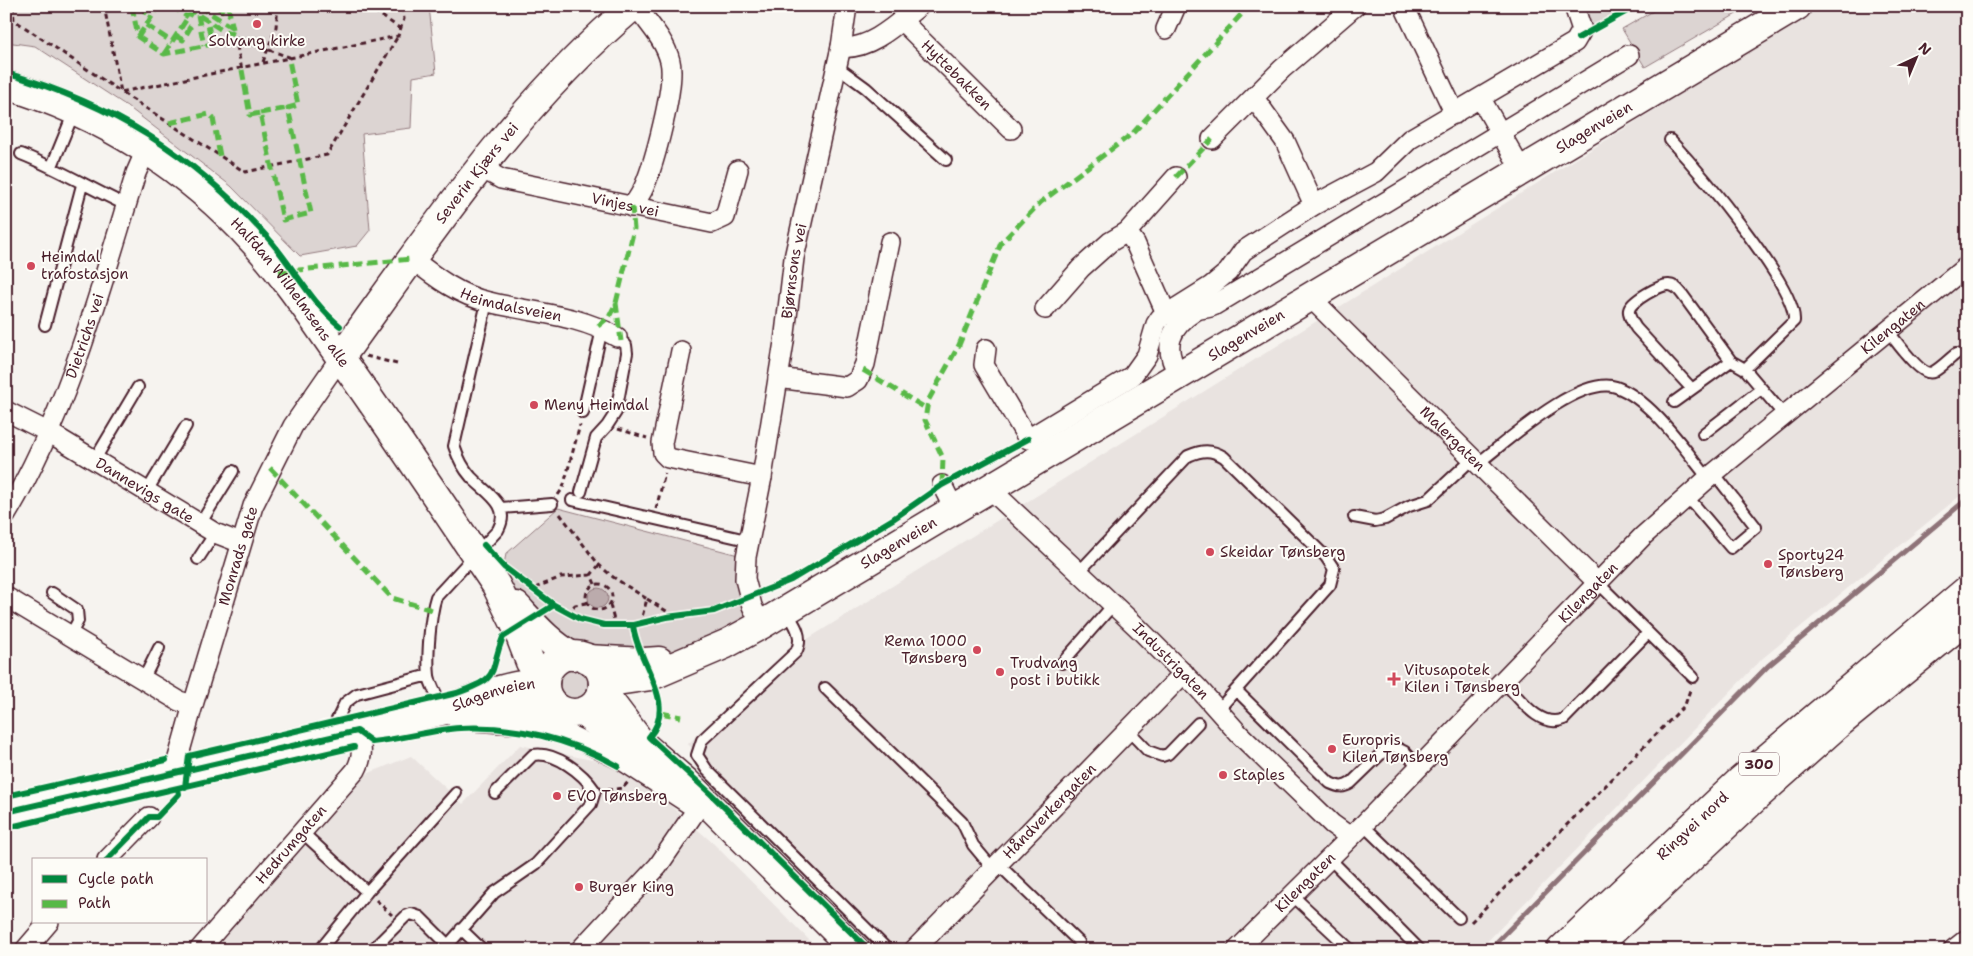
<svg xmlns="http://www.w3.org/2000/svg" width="1973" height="956" viewBox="0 0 1973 956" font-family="'Shantell Sans',sans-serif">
  <rect width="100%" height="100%" fill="#f6f3ef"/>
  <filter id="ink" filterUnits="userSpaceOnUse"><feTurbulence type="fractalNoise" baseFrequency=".02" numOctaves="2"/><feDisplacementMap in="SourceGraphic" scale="10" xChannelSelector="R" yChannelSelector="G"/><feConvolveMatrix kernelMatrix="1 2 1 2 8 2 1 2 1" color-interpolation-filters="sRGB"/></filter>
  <g filter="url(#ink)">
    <path fill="#e9e3e0" d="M1821,6H1967V490L1763,658L1479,950H885L688,744L790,650Z
      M520,745L606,763L664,800L714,844L819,950L212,948L367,774L411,756L463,804Z"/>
    <path fill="#dcd4d2" stroke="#937a7e" d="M6,6H429L436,73L413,77L411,128L362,134L370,230L357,246L300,256L231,186L127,106L35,46L6,42Z
      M1579,6H1630L1590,28Z
      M1662,6H1744L1745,9L1645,67L1622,29Z
      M558,508L746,557L748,612L745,623L682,653L633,657L565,644L501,580L506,554Z
      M557 684a17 17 0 1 1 34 0a17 17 0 1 1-34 0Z"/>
    <path fill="#bbabac" stroke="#8e7378" d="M588 598a10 10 0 1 1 20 0a10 10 0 1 1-20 0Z"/>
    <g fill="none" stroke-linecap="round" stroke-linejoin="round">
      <path stroke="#8e7378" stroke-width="5" d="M1489,950L1768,666L1967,499"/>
      <defs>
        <path id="lane" d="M836,66L866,88L946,160
          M1670,140C1697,169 1797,286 1794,321L1745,369
          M21,154C57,168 91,189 126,205
          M52,166L74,112
          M45,325L82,185
          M1887,330C1895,339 1921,378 1933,372C1941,368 1949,359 1956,354
          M1692,389L1636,328C1633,323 1628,316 1629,310C1631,301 1661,284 1669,285C1675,285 1679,290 1682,294L1731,361L1745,369L1784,415
          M1674,402L1731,361
          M583,413L602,329
          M1703,434L1761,389
          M94,461L138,387
          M1476,465C1506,442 1579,375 1616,387C1651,399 1685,450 1708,478
          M147,491L186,426
          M581,492L596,438L607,426L616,412L627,353L626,345L617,337
          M1687,496L1731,548L1756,527L1714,473
          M572,500L751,541
          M501,508L552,504
          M1354,517L1375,521L1385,519L1409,506L1428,500L1471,460
          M200,524L233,471
          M198,559L215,533
          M1078,573L1188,456C1202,450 1211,449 1224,457L1326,557L1334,569L1330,585L1218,710
          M1598,583L1693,677
          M52,593L77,610L78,621L70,636
          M786,611C795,624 804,637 796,652L702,740L697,755L707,770L888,950
          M1062,663L1113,605
          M143,680L159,648
          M1503,681C1518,696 1539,730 1564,719L1648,633
          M825,688L962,822L973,845L993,869
          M1236,690L1330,783C1339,787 1343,788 1351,783L1387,748L1393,746L1405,752L1419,767
          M444,708C438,698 431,687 429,676C427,657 430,615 436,597L498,530C512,505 486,493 471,477C463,468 458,458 454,446L487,302
          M1128,730L1148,751L1162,756L1168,754L1198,723
          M330,734L345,703L357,694L429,675
          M1363,825L1459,918
          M302,832L367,892
          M1329,858L1420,950
          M998,864L1079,942
          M1292,895L1351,950
          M461,929L483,950
          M449,944L494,893L536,864L591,804L595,791C583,773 555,751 533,755L495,793
          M320,950L367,892L456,793
          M372,950L406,916L411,914L420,917L452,949"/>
        <g id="street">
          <path d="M1404,6L1455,114"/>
          <path id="s1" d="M901,20L1011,129"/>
          <path d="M1166,29L1176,6"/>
          <path d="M841,47C869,51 898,23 919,6"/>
          <path d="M1254,98L1285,141L1314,205"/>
          <path d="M1481,99L1522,171"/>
          <path d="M1212,139L1282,69L1355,6"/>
          <path id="s2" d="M480,167L501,179L712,223L725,217L738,170"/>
          <path d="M632,207C636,201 641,194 644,187C654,164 676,84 670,61C665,40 648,23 636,6"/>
          <path d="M1127,232L1135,243L1166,313"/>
          <path id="s3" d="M412,259C435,277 460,296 489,302C532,313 577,314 617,337"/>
          <path id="s4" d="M1305,299L1317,304L1598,583"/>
          <path d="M1045,309L1081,268L1110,242L1127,232L1176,177"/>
          <path d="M986,349L984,365L1028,439L1132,376L1147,355L1156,324L1160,318L1211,286L1228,272L1243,251L1314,205L1376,172L1410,139L1575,42L1582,30L1574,6"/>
          <path d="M681,351L662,443L663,453L668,458L762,477"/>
          <path d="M1179,375C1162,347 1169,328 1195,311C1200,308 1207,309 1213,306L1629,55"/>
          <path d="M778,378L847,387L858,380L865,364L890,242"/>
          <path id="s5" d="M6,411L50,433L215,533L241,543"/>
          <path d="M942,485L954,509"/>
          <path id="s6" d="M989,488L1136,626L1199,689L1239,734L1332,824L1350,837"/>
          <path id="s7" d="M6,515C69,409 100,290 136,173L146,150"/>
          <path d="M6,597L179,701L193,705"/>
          <path id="s8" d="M761,625L752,606L745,579L746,557L762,477L784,342L794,258L841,47L847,6"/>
          <path d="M445,710L459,720L533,725L572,736L623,761L697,809L658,866L580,950"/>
          <path id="s9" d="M179,772L178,758L193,705L253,506L293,426L340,358"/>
          <path d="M107,860L149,817"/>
          <path d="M25,950L49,922"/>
          <path id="s10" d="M199,950L356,770C364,755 362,746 357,731"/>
          <path id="s11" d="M914,950L1184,673"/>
          <path id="s12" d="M1237,950L1363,825L1643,536L1714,473L1967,266"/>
          <path d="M1953,950L1967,939"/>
        </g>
        <g id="secondary">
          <path id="s13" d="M6,85C102,113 188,169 255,243C289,281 316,323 345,364C397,437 446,511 496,585L517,628L530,662L545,680"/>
          <path id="s14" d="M340,358C430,234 515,106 633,6"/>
          <path d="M516,606C534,625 549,643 572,656"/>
          <circle cx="574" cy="684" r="29"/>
          <path d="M587,659L644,662L659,661"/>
          <path id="s15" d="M603,683L651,676L726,644L761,625L1797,6"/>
          <path d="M602,691L642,744L685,781L855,950"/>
          <path d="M479,707C505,702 532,705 559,709"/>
          <path d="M583,712L638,756"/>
          <path id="s16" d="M6,812L445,710C478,697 509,683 545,683"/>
        </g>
        <g id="primary">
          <path id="s17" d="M1561,950L1740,781L1967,590"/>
          <path d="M1592,950L1754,799L1836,726L1967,619"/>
        </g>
      </defs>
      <use href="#lane" stroke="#4a1f2b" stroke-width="14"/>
      <use href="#street" stroke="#4a1f2b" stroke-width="22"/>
      <use href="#secondary" stroke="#4a1f2b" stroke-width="31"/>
      <use href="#primary" stroke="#4a1f2b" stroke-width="31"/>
      <path stroke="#4a1f2b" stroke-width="3" stroke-dasharray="5 4" stroke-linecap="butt" d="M13,6L14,20L121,92L398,36L404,19L402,6
        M104,6L121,92L245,172L327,155L398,36
        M367,6L401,29
        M235,37L242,70
        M235,38L289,57V60
        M263,62L276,27L278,6
        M366,356L397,364
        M618,429L647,438
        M558,495L563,488L580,425
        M656,509L665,473
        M560,514L599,565L613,577L647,599L640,624
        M586 597a13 13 0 1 1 26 0a13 13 0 1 1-26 0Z
        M595,584L591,575L599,565
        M535,588L561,577L591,575
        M647,599L676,617
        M610,605L615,624
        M567,613L575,605L586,603
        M607,790L623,788L628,782
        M376,900L392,915
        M1471,922L1685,705L1691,687"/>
      <use href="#lane" stroke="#fdfcf7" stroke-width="10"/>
      <use href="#street" stroke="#fdfcf7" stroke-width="19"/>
      <use href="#secondary" stroke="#fdfcf7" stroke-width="28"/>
      <use href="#primary" stroke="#fdfcf7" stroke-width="28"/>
      <path stroke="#58b947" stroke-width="5" stroke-dasharray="10 5" stroke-linecap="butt" d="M132,6L138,37L164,54L212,44L207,20
        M150,6L144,14L151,18
        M171,6L188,17
        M199,6L233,28
        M215,6L230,15
        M228,6L233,29
        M198,15L204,46
        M146,25L172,42
        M176,36L183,40L190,28L184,24
        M138,37L159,6
        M164,54L192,11L222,30L234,34
        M242,70L250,115L260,113L283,220L311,213L288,108L298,105L289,60
        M260,113L288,108
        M169,123L209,114L213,118L220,156
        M1176,177L1212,139
        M279,272L412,259
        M616,303L621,341
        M598,326L609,317L616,303L634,229L632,207
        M863,370L927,409
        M270,468L392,598L432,610
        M942,485L943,458L925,420L928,401L959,345L1001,243L1041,202L1133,133L1249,6
        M661,713L681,717"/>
      <defs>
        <path id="cycleway" d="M1578,38L1636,6
          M6,73C114,105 193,154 268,238C293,266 311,303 340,326
          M484,545L504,567L554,605
          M633,625C637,663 679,703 649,737L711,794L869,950
          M185,787L189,756L457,693C502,677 488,675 503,637L554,605L580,619L604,625H633L667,617L714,611L791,580L893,519L942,485L1028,439
          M6,796L166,760
          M6,812L357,731L372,742C402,739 431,730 460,728C515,725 570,739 618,766
          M6,828L354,747
          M107,860L149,817H157L179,794L178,788"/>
      </defs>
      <use href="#cycleway" stroke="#fdfcf7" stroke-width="9"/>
      <use href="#cycleway" stroke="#00873e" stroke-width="6"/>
    </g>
  </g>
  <g fill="#d1495b" stroke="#fdfcf7" stroke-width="2">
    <circle cx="257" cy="24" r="5"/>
    <circle cx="31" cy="266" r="5"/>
    <circle cx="534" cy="405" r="5"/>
    <circle cx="1210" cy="552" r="5"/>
    <circle cx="1768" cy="564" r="5"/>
    <circle cx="977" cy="650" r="5"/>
    <circle cx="1000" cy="672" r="5"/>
    <path d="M1391.5 671.5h5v5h5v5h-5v5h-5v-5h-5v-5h5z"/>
    <circle cx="1332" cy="749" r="5"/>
    <circle cx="1223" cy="775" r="5"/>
    <circle cx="557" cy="796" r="5"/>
    <circle cx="579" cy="887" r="5"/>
  </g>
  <g text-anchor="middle" stroke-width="4" stroke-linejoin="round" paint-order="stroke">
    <rect fill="#fdfcf7" stroke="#806168" stroke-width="1" x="1739" y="752.5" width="40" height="23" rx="4"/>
    <g font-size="14" font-weight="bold" fill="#4a1f2b">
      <text x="1759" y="769">300</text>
    </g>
    <g font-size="15" fill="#4a1f2b" stroke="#fdfcf7" text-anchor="start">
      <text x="257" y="46" text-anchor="middle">Solvang kirke</text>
      <text x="41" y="262">Heimdal<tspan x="41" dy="17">trafostasjon</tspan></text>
      <text x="544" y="410">Meny Heimdal</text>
      <text x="1220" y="557">Skeidar Tønsberg</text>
      <text x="1778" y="560">Sporty24<tspan x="1778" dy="17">Tønsberg</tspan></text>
      <text x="967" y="646" text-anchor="end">Rema 1000<tspan x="967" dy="17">Tønsberg</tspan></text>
      <text x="1010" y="668">Trudvang<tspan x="1010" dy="17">post i butikk</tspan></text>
      <text x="1404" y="675">Vitusapotek<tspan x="1404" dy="17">Kilen i Tønsberg</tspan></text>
      <text x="1342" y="745">Europris<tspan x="1342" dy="17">Kilen Tønsberg</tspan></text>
      <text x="1233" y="780">Staples</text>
      <text x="567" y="801">EVO Tønsberg</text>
      <text x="589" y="892">Burger King</text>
    </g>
    <g font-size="15" fill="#4a1f2b" stroke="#fdfcf7">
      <text dy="5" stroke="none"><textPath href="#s1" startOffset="78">Hyttebakken</textPath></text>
      <text dy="5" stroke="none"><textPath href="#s15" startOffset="1140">Slagenveien</textPath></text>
      <text dy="5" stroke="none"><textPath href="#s14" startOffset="230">Severin Kjærs vei</textPath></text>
      <text dy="5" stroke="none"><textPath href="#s2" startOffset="151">Vinjes vei</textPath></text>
      <text dy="5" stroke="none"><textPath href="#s8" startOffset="361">Bjørnsons vei</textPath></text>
      <text dy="5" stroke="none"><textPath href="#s13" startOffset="359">Halfdan Wilhelmsens alle</textPath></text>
      <text dy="5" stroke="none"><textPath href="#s3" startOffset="111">Heimdalsveien</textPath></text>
      <text dy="5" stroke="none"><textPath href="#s12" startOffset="906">Kilengaten</textPath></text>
      <text dy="5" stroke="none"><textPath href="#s15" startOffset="735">Slagenveien</textPath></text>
      <text dy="5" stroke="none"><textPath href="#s7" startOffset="196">Dietrichs vei</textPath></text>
      <text dy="5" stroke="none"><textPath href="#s4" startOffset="204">Malergaten</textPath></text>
      <text dy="5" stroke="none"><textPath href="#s5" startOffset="160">Dannevigs gate</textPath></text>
      <text dy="5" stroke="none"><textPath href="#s15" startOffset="330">Slagenveien</textPath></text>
      <text dy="5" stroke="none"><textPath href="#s9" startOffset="225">Monrads gate</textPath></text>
      <text dy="5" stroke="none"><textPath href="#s12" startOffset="501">Kilengaten</textPath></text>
      <text dy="5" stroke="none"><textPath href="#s6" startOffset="251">Industrigaten</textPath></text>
      <text dy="5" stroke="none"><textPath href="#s16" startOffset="502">Slagenveien</textPath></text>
      <text dy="5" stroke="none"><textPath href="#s11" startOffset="194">Håndverkergaten</textPath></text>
      <text dy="5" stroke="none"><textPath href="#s17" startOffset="181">Ringvei nord</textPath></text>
      <text dy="5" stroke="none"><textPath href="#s10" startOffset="140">Hedrumgaten</textPath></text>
      <text dy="5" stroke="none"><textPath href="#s12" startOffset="96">Kilengaten</textPath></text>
    </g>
  </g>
  <rect width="1973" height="956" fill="none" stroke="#fdfcf7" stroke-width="25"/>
  <rect x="12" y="12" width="1948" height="931" fill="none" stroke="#4a1f2b" stroke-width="2" filter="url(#ink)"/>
  <rect x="32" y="858" width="175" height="65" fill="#fdfcf7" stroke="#b5a4a5"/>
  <rect x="42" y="875" width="25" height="8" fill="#00873e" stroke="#b5a4a5"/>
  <text x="78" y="884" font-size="15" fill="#4a1f2b">Cycle path</text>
  <rect x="42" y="900" width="25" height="8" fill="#58b947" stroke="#b5a4a5"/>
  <text x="78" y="908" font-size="15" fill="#4a1f2b">Path</text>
  <g transform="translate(1916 58) rotate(44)" stroke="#fdfcf7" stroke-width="4" paint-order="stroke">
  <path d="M0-4L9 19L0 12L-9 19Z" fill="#4a1f2b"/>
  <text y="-8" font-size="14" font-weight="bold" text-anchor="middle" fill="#4a1f2b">N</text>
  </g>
</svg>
